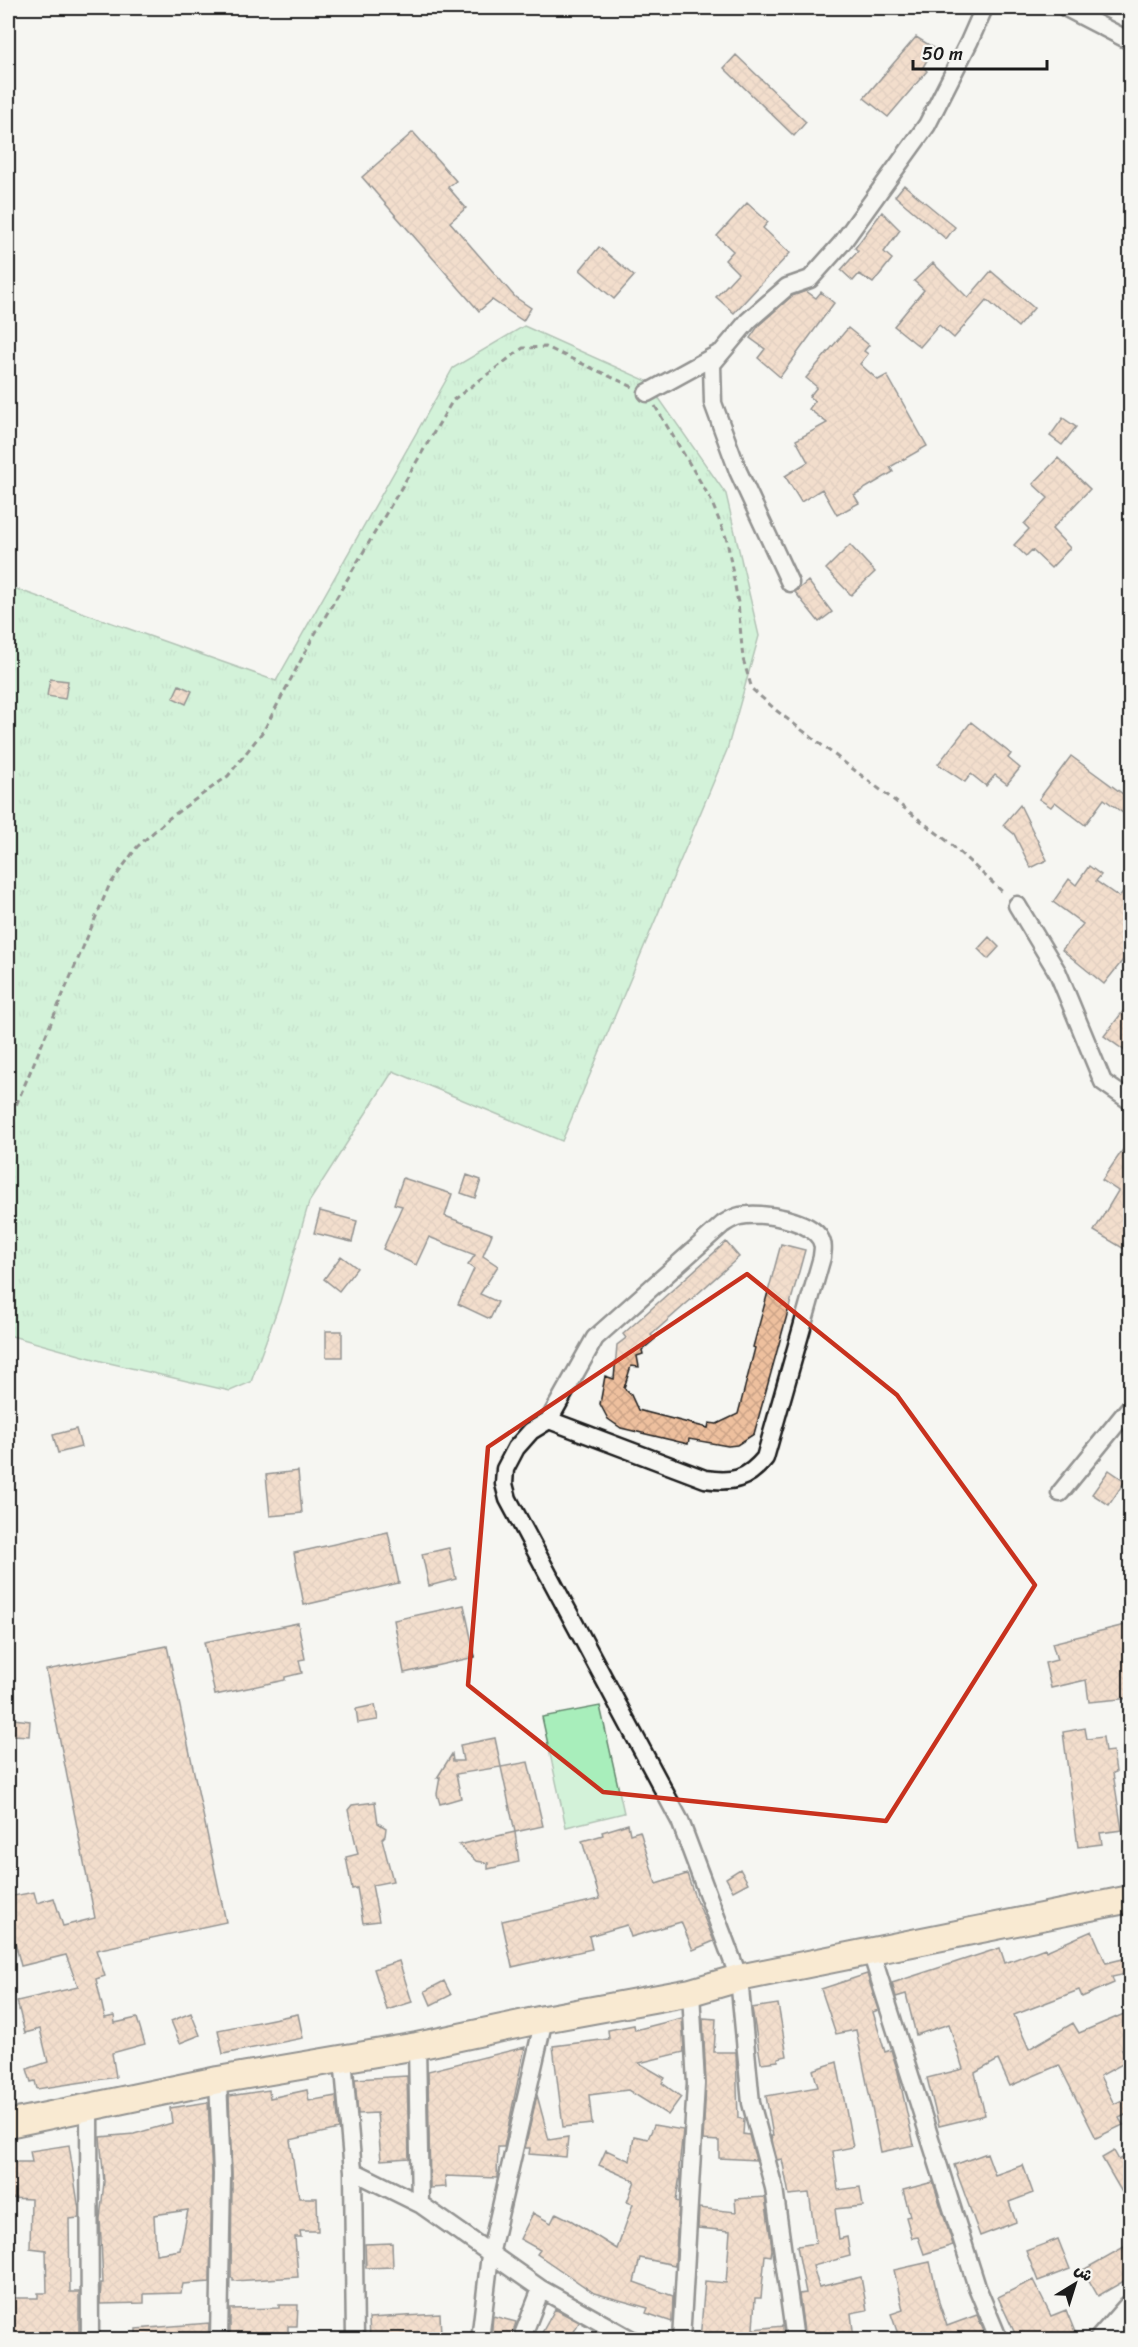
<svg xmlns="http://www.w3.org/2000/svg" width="1138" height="2347" viewBox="0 0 1138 2347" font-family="Sriracha,'Playpen Sans Arabic',sans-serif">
  <defs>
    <pattern id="grass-tufts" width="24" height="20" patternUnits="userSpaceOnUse" patternTransform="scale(1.5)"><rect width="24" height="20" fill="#a8eebb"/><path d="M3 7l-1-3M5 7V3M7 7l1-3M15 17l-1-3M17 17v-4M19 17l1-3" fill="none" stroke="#90cca0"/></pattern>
    <pattern id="building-cross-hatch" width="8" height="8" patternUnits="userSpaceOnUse" patternTransform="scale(1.5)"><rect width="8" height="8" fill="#eec09e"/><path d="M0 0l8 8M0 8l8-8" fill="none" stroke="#cca488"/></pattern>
  </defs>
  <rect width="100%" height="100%" fill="#f6f6f2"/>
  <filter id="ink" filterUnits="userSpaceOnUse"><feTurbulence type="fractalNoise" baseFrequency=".0167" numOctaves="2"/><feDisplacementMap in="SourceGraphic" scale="12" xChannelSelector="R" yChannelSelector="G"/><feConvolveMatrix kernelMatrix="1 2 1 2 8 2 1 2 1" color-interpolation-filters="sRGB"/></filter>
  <g filter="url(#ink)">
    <path fill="url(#grass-tufts)" stroke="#62856c" stroke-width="1.5" d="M524,326L647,381L726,494L759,636L727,750L562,1141L393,1071L309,1202L280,1302L251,1382L230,1391L105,1362L8,1335V586L276,681L453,368Z"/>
    <path fill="#a8eebb" stroke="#62856c" stroke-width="1.5" d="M600,1706L624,1813L566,1827L542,1717Z"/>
    <path fill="url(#building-cross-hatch)" stroke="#1c1c1c" stroke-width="1.5" fill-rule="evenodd" d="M916,37L934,48L923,67L927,71L888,117L864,98Z
      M736,55L806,122L794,136L724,68Z
      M413,132L456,181L448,187L466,208L450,222L515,297L531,308L523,321L492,300L479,311L362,177Z
      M904,185L955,227L946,239L895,196Z
      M747,203L768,222L763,228L790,253L734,313L716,297L738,273L725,260L733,251L717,236Z
      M882,212L900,230L884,252L892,259L873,283L859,274L853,281L841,270L858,251L855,248Z
      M599,247L634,276L614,299L580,270Z
      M933,263L968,298L991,271L1034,308L1018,327L987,300L954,338L939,325L920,347L894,326L924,290L914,281Z
      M806,291L816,298L821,292L834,303L780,377L758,358L765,349L750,338L759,325L792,296Z
      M848,328L869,345L864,351L868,354L860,364L878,380L887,375L927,446L890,467L893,472L854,495L859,503L837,515L822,489L801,502L785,476L808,462L796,440L827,423L809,409L815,401L809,397L817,387L806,378Z
      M1063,418L1076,427L1062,445L1050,436Z
      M1058,458L1090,489L1052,529L1070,548L1051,568L1032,550L1026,556L1014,545L1029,529L1024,524L1048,498L1033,484Z
      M850,545L875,572L851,595L826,569Z
      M808,581L832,612L819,622L795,592Z
      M50,679L68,681L65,699L47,696Z
      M179,685L192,691L186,704L173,698Z
      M971,722L1011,754L1008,758L1020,768L1007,784L995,775L986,786L971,774L965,782L938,764Z
      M1071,756L1131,800V819L1104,799L1085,825L1055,802L1051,807L1039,799Z
      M1020,805L1047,860L1031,868L1014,834L1003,825Z
      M1089,866L1101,875L1096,881L1119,897L1131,881V950L1104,984L1062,950L1083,924L1053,902L1069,879L1076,885Z
      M989,937L999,947L988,959L978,949Z
      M1131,1001V1055L1104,1036Z
      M1131,1138V1253L1094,1231L1118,1191L1102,1180Z
      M467,1175L481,1180L475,1198L461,1193Z
      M403,1178L452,1194L445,1216L492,1234L483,1256L498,1266L480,1294L498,1302L490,1319L458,1304L474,1269L468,1265L475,1255L429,1237L416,1265L383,1249L402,1206L394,1204Z
      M320,1211L357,1221L352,1242L314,1233Z
      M726,1242L739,1257L651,1335L655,1339L642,1350L643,1354L637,1356L639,1367L631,1366L624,1388L631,1395L638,1410L708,1428L709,1423L717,1424L738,1414L755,1348L753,1347L781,1244L805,1250L754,1434L737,1445L728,1446L689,1439L688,1444L621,1428L608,1419L600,1404L605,1376L614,1379L617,1345L626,1338L623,1334Z
      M341,1256L357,1268L339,1291L324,1279Z
      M326,1331H342V1357H326Z
      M76,1429L81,1447L58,1453L53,1435Z
      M1109,1470L1125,1481L1109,1505L1092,1494Z
      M298,1471L302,1513L270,1516L266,1475Z
      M388,1532L399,1583L304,1605L294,1553Z
      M449,1548L456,1579L429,1586L422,1554Z
      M464,1605L475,1657L404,1673L394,1620Z
      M298,1623L305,1659L299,1660L302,1673L285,1677V1680L215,1695L204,1642Z
      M1125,1625L1131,1648V1698L1089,1702L1086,1680L1051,1688L1045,1663L1057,1660L1052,1643Z
      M167,1646L226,1922L96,1950L105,1976L96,1979L105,2018L114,2016L115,2023L137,2018L145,2044L112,2053L116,2077L37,2089L35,2081L31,2082L27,2069L48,2062L40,2029L25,2033L17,2001L78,1987L66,1955L21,1966L10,1922H8V1897L34,1892L37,1903L54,1898L63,1926L95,1918L46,1670Z
      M375,1705L378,1720L358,1723L356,1709Z
      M13,1719L30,1721L29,1736L13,1735Z
      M1085,1728L1087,1739L1103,1737L1105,1752L1113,1751L1116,1772L1113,1773L1122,1830L1100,1833L1102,1844L1078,1847L1063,1732Z
      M495,1738L501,1767L456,1774L461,1798L440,1804L437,1794L440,1777L437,1778L452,1754L453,1761H463L460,1745Z
      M528,1762L543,1826L515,1832L501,1767Z
      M375,1802L378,1823L386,1828L385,1836L382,1839L393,1881L372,1885L379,1921L363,1923L357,1888L352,1889L346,1857L358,1854L348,1810L352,1805Z
      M628,1824L630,1834L640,1831L656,1884L687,1874L697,1903H698L714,1941L693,1950L681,1922L631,1937L627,1925L589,1936L592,1949L512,1967L502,1921L600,1899L582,1841L603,1835L602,1832Z
      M515,1832L519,1862L488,1869V1863L476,1861L459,1845Z
      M740,1869L748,1883L733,1891L726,1878Z
      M1092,1931L1106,1963L1131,1957V1973L1112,1977L1114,1983L1082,1997L1079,1990L1014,2015L1029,2049L1073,2023L1079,2033L1124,2014L1131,2028V2046L1122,2049L1128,2061L1100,2076L1114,2104L1131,2096V2112L1119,2118L1123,2125L1096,2138L1059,2065L1010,2086L998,2060L975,2073L985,2115L939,2126L927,2078L963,2069L949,2024L916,2035L906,1994L896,1997L892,1983L1000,1948L1005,1963L1045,1948L1046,1951Z
      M399,1961L412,2002L387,2010L374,1969Z
      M867,1974L878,2010L873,2012L885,2052L891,2050L898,2072L914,2145L881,2152L856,2030L836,2034L821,1989Z
      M444,1981L451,1995L431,2005L425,1991Z
      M778,2004L787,2056L778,2058V2061L761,2063L752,2008Z
      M191,2013L200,2035L180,2043L171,2021Z
      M298,2014L303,2038L223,2054L218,2030Z
      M682,2018L684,2052L639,2063L665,2078L662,2083L681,2097L668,2115L628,2090L589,2095L592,2124L563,2127L553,2046L609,2039L608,2030L634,2025L635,2030Z
      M703,2018L716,2019L714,2052H736L738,2118L744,2119L743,2134L749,2135L756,2160L719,2158V2141L703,2140L706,2083Z
      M525,2047L504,2147H498L497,2178L445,2176L446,2187L430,2188L428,2071Z
      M837,2062L853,2147L833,2151L838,2190L860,2187L863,2206L835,2209L839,2239L847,2237L850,2256L813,2266L819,2287L861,2277L867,2310L851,2313L854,2340H805L799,2294L806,2293L797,2246L816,2243L809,2193L789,2195L782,2159L777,2160L771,2136H773L766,2096L818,2087L813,2070Z
      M407,2076L409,2158L381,2160L377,2113L358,2114L355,2079Z
      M269,2090L270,2098L307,2090L309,2101L336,2096L339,2129L290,2140L299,2198H317L318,2231H300L301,2237H295L298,2277L233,2281V2278H231L232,2174L229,2096Z
      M537,2095L549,2140L568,2137L566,2157L529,2154L530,2148H525Z
      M208,2102L212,2174L210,2282L183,2284L181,2293L144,2294V2303L100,2304L101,2283H103L100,2219L104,2182L100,2137L134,2134L172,2123L170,2108ZM188,2210L180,2250L156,2254L154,2215Z
      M654,2125L683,2130L679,2168L680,2175L676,2201L679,2202L675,2265L640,2258L634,2282L673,2296L672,2322L646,2313L648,2308L594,2293L537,2254L540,2250L520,2239L533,2213L551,2223L556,2213L572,2221L617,2249L633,2204L627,2202L635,2181L599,2165L606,2150L630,2161L634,2136L648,2139Z
      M69,2145L79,2210V2218L69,2219L70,2292H79V2336L8,2339V2298H38V2293H47L46,2250L30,2248L31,2199L8,2198V2162H32L30,2151Z
      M1114,2151L1119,2160L1131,2153V2208L1102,2158Z
      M987,2153L995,2175L1023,2165L1033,2193L1009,2202L1016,2222L980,2236L954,2165Z
      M933,2182L953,2245L924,2254L918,2237L912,2238L906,2217L910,2216L903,2190Z
      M765,2197L772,2249L771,2256L765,2255L761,2298H755L753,2329L783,2326L784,2340H700L705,2281L726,2283L730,2231L698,2228L699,2208L736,2212L735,2199Z
      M1058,2239L1070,2269L1038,2281L1026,2251Z
      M392,2243L393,2267L366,2268L365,2244Z
      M1131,2243V2277L1098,2296L1083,2270Z
      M930,2262L939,2302L947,2326L977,2315L985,2334L969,2340H900L891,2314L903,2310L894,2270Z
      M1033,2280L1051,2316L1066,2310L1075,2332L1058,2340H1018L998,2297Z
      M279,2305H298L297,2326H288V2340H230V2309L279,2308Z
      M555,2309L579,2322L570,2340H538Z
      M440,2314L441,2334L408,2336V2340H370L369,2318Z
      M493,2316L516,2322L511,2340H491Z
      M209,2323L208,2340H136V2329Z"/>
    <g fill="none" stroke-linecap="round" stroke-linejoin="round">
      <defs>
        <path id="street" d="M1066,8L1130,41
          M647,393L718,354
          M790,583L738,471L713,403L712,364L748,321L787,287L810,279L842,243L927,125L969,42L984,8
          M1017,905L1058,973L1103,1082L1130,1101
          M549,1420L705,1479C732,1483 747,1480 765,1458L822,1257C822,1253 824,1247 822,1243C816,1220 760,1211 740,1216C734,1217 728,1221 723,1224L595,1338L549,1420L531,1431L516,1448L505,1469L504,1484L508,1499L680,1821L739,1978L751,2103L774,2188L795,2340
          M1060,1493L1130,1407
          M871,1952L977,2287L999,2340
          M417,2046L420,2204
          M343,2058L353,2171L420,2204L541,2289L632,2340
          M218,2080L222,2174L219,2340
          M89,2105L90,2340
          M353,2171L355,2340
          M480,2340L490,2255L544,2019
          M521,2340L541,2289
          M681,2340L696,2084L691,1992"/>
        <path id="secondary" d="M1101,2340L1130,2307"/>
        <path id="primary" d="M8,2124L218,2080L417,2046L544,2019L691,1992L739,1978L1130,1899"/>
      </defs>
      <use href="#street" stroke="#1c1c1c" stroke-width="21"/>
      <use href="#secondary" stroke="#1c1c1c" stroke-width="27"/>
      <use href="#primary" stroke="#1c1c1c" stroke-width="30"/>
      <path stroke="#1c1c1c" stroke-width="3" stroke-dasharray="6 4.5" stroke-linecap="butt" d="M655,406L710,498L727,540L738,603L743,659L752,689L777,711L946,840L1005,894
        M8,1124L109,886L137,847L168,819L228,776L264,730L312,639L453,400L523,348L546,347L633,387"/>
      <use href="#street" stroke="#f6f6f2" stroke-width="16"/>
      <use href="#secondary" stroke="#f6f6f2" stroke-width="22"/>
      <use href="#primary" stroke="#fddcac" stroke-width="26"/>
    </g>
  </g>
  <path d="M0 0H1138V2347H0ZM747,1274L897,1395L1035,1585L886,1821L603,1792L468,1685L488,1447Z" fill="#f6f6f2" fill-opacity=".55" fill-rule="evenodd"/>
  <path fill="none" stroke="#c8321e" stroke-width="4.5" stroke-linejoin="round" d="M747,1274L897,1395L1035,1585L886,1821L603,1792L468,1685L488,1447Z"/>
  <rect width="1138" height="2347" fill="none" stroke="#f6f6f2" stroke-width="30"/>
  <rect x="15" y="15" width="1108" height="2317" fill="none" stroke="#1c1c1c" stroke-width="2" filter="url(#ink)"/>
  <g transform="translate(1075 2284) rotate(38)" stroke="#f6f6f2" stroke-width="4.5" paint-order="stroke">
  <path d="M0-4.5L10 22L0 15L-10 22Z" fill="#1c1c1c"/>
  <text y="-9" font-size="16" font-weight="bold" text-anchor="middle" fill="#1c1c1c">ش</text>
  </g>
  <path d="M913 60v9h134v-9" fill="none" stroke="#1c1c1c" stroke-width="3"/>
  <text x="922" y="60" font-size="18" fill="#1c1c1c" stroke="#f6f6f2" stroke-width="4.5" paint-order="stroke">50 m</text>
</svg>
